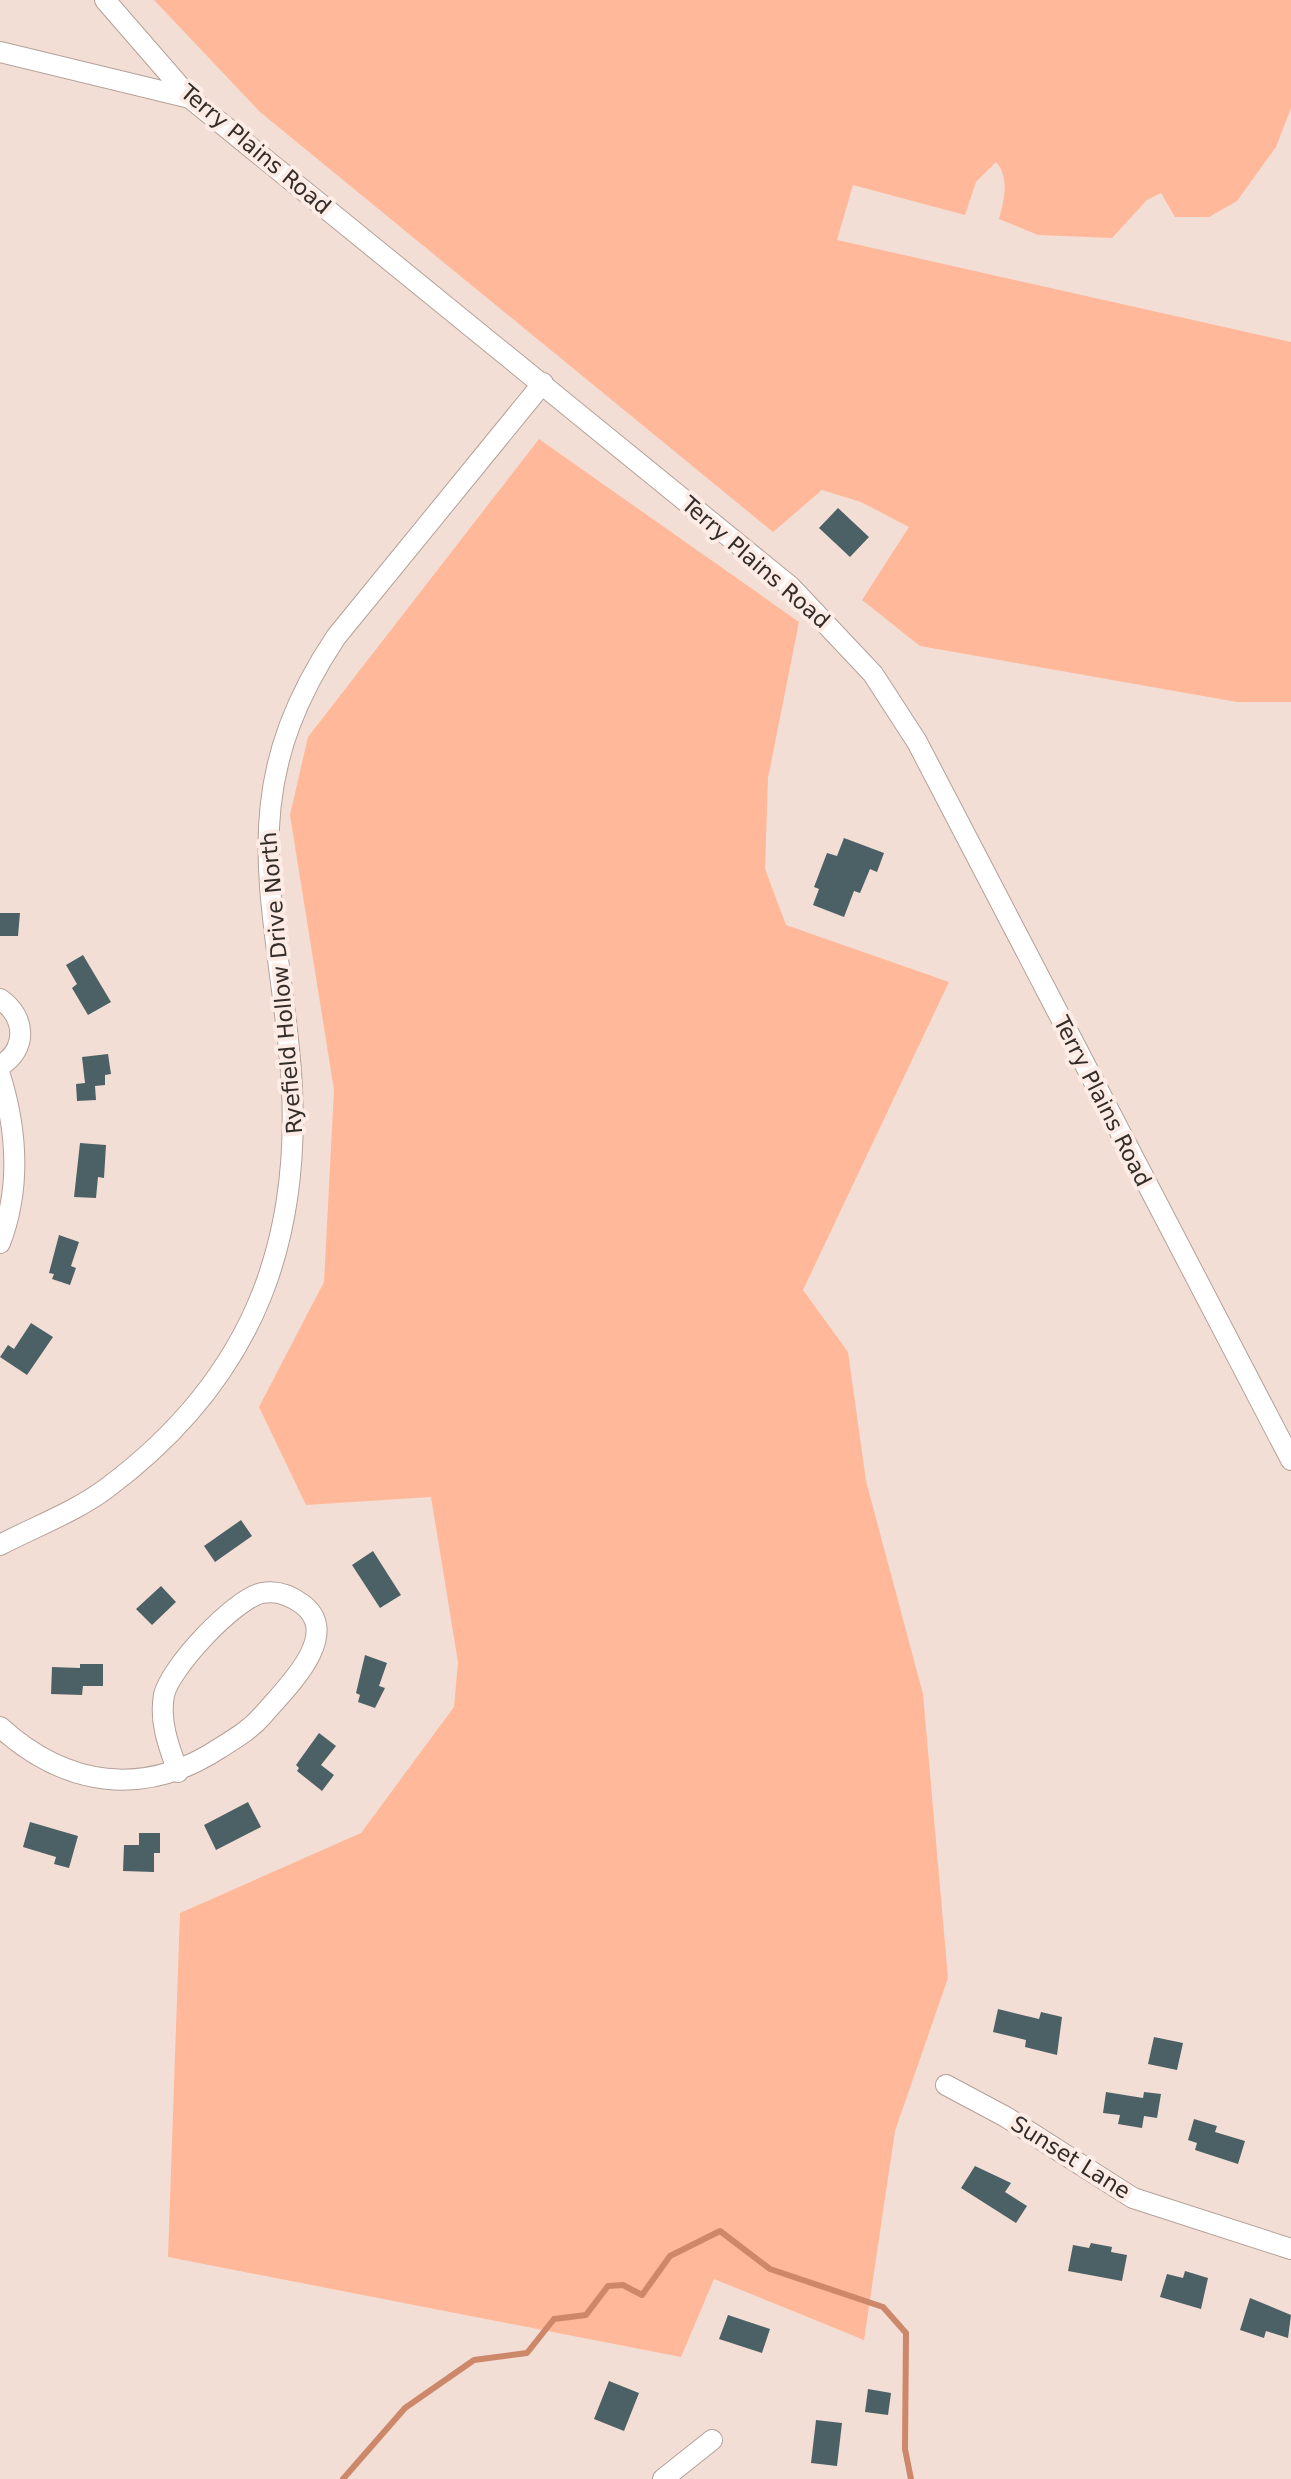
<svg xmlns="http://www.w3.org/2000/svg" width="1291" height="2479" viewBox="0 0 1291 2479" font-family="'DejaVu Sans',sans-serif">
  <rect width="100%" height="100%" fill="#f3ded5"/>
  <path fill="#ffb899" d="M154,0H1291V108L1276,147L1237,201L1209,217H1175L1161,193L1147,200L1112,238L1038,235L999,219C1004,200 1010,178 996,162L976,182L965,215L853,185L837,240L1291,342V702H1237L920,646L862,600L909,527L861,502L822,490L773,532L260,112Z
    M539,439L799,622L768,778L765,869L786,925L949,982L803,1290L848,1352L866,1481L923,1694L948,1978L895,2131L864,2340L714,2279L681,2357L168,2257L180,1913L361,1833L454,1707L458,1662L431,1497L306,1505L259,1407L324,1282L334,1090L290,815L308,737Z"/>
  <g fill="none" stroke-linecap="round" stroke-linejoin="round">
    <path stroke="#cd8769" stroke-width="6" d="M343,2479L405,2408L474,2360L527,2353L554,2319L586,2315L608,2286L623,2285L642,2295L670,2256L720,2231L770,2269L883,2307L906,2333L905,2449L911,2479"/>
  </g>
  <path fill="#4c6166" d="M838,508L869,537L850,557L819,528Z
    M844,838L884,853L877,872L870,869L860,893L854,891L844,917L813,905L819,889L814,887L827,853L837,856Z
    M0,913H20L18,936H0Z
    M83,955L111,1002L88,1015L72,988L77,984L66,965Z
    M108,1054L111,1074L105,1075V1085L95,1086L96,1100L77,1101L76,1084L85,1083L82,1057Z
    M80,1143L106,1145L104,1178L98,1177L96,1198L74,1197Z
    M59,1235L79,1242L71,1266L76,1268L70,1285L52,1279L54,1274L49,1273Z
    M31,1323L53,1337L27,1375L0,1357L8,1345L14,1349Z
    M241,1520L252,1536L215,1562L204,1546Z
    M373,1551L401,1595L380,1608L352,1565Z
    M161,1586L176,1602L152,1625L136,1609Z
    M365,1655L387,1663L379,1686L385,1688L375,1708L358,1702L360,1695L356,1693Z
    M80,1664H103V1686H83L82,1695L51,1694L52,1667L80,1668Z
    M319,1733L336,1746L321,1765L334,1775L322,1791L297,1771L299,1768L296,1765Z
    M248,1802L261,1827L216,1850L204,1825Z
    M30,1822L78,1836L69,1868L54,1864L56,1857L23,1847Z
    M139,1833H160V1853H154V1872L123,1871L124,1845H139Z
    M998,2009L1039,2019L1041,2012L1062,2017L1057,2055L1025,2047L1026,2040L993,2032Z
    M1154,2037L1183,2043L1177,2070L1148,2064Z
    M1106,2092L1143,2098L1144,2092L1161,2094L1157,2118L1144,2116L1142,2128L1118,2124L1120,2115L1103,2113Z
    M1194,2119L1217,2126L1215,2132L1245,2141L1238,2164L1195,2150L1197,2143L1188,2140Z
    M975,2166L1011,2183L1005,2192L1027,2206L1016,2223L961,2188Z
    M1091,2243L1112,2247L1111,2252L1127,2255L1122,2281L1068,2271L1073,2245L1089,2248Z
    M1185,2271L1208,2278L1201,2309L1160,2297L1167,2274L1183,2278Z
    M1250,2298L1291,2315L1288,2338L1266,2331L1264,2338L1240,2330Z
    M728,2315L770,2329L762,2353L719,2339Z
    M609,2381L639,2393L624,2431L594,2419Z
    M868,2389L891,2393L888,2415L865,2412Z
    M816,2420L842,2423L837,2466L811,2463Z"/>
  <g fill="none" stroke-linecap="round" stroke-linejoin="round">
    <defs>
      <path id="minor" d="M105,0L190,98L791,587L873,674L917,742L1291,1460
        M0,52L190,98
        M0,999C26,1017 28,1049 0,1066
        M0,1075C17,1130 21,1188 0,1243
        M0,1545C34,1527 75,1512 107,1488C257,1376 308,1233 289,1049C272,885 236,787 336,637L543,383
        M0,1727C66,1787 144,1798 220,1748C236,1738 251,1729 263,1715C284,1690 344,1635 302,1604C290,1595 277,1590 262,1593C234,1599 170,1668 164,1695C159,1722 169,1747 178,1772
        M946,2085L1006,2117L1133,2198L1291,2249
        M663,2479L712,2440"/>
    </defs>
    <use href="#minor" stroke="#b4a198" stroke-width="22"/>
    <use href="#minor" stroke="#fff" stroke-width="20"/>
  </g>
  <g text-anchor="middle" stroke-width="8" stroke-linejoin="round" paint-order="stroke">
    <g font-size="22" fill="#342c29" stroke="#fdece5">
      <text transform="translate(256 149) rotate(40)" y="8">Terry Plains Road</text>
      <text transform="translate(756 562) rotate(41)" y="8">Terry Plains Road</text>
      <text transform="translate(281 983) rotate(-95)" y="8">Ryefield Hollow Drive North</text>
      <text transform="translate(1103 1101) rotate(63)" y="8">Terry Plains Road</text>
      <text transform="translate(1071 2157) rotate(32)" y="8">Sunset Lane</text>
    </g>
  </g>
</svg>
